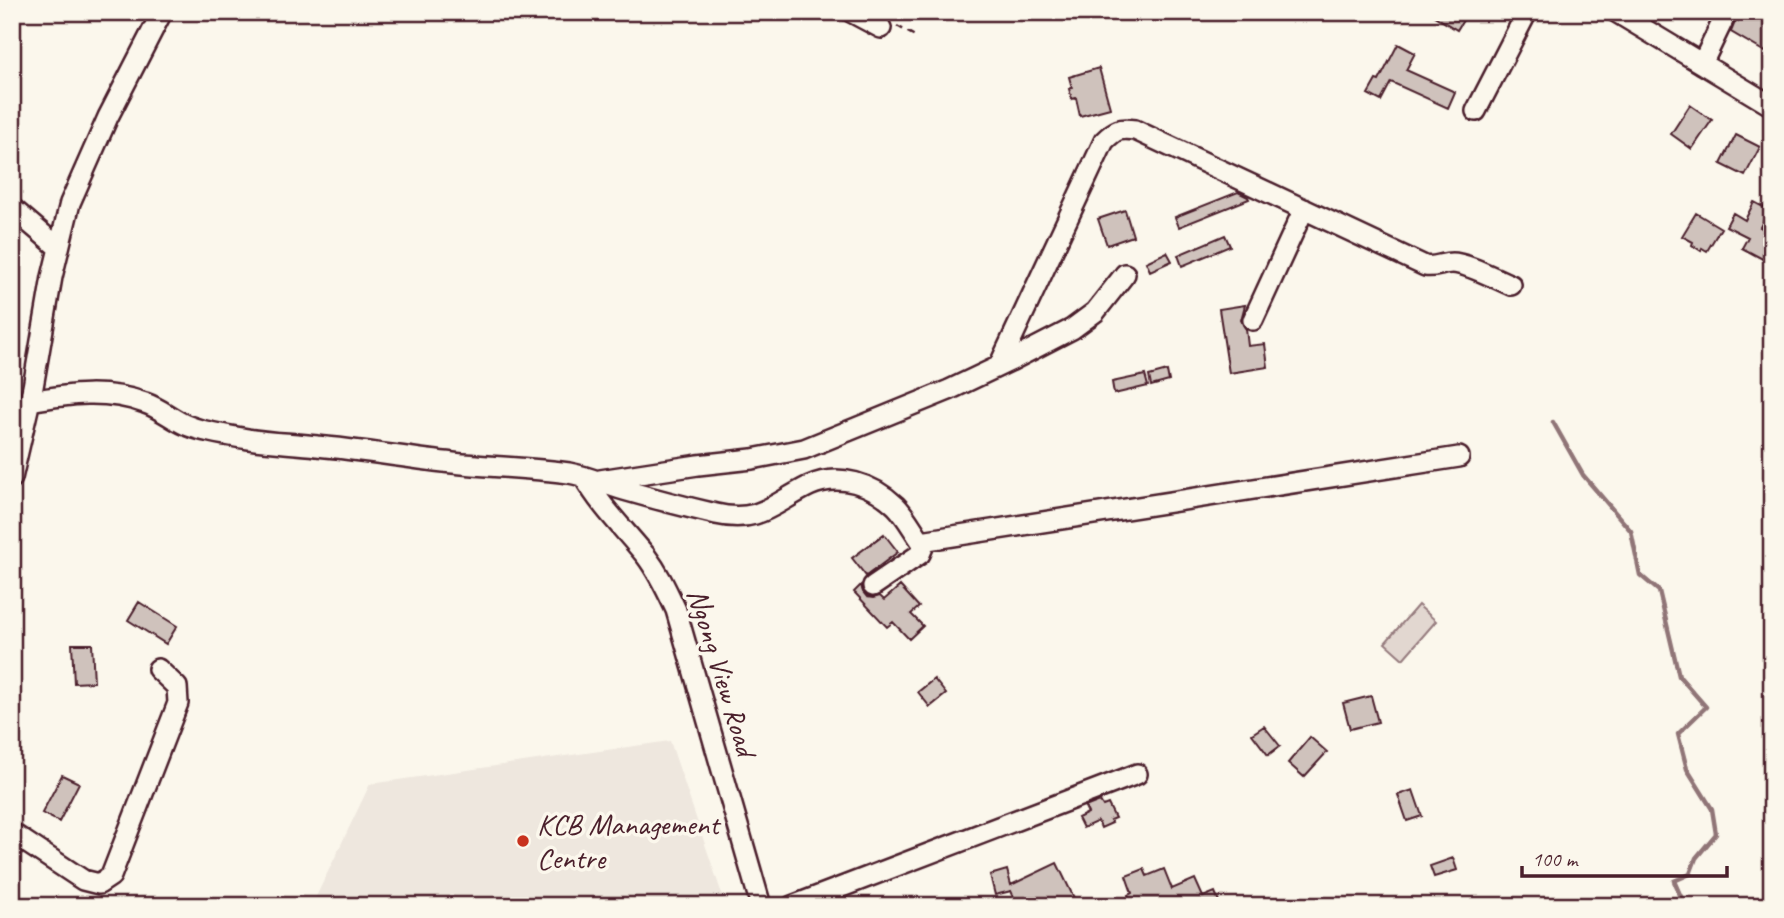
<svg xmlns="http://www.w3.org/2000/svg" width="1784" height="918" viewBox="0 0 1784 918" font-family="Caveat,sans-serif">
  <rect width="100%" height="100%" fill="#fbf7ec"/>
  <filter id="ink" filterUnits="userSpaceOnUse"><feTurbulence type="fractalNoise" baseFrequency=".0143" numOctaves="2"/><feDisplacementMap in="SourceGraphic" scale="14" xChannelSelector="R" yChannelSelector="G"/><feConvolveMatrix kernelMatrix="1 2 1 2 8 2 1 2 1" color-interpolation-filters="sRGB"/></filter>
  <g filter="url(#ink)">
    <path fill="#eee7de" d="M670,741L726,906H12V898L314,901L370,784Z"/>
    <path fill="#e2d7d0" stroke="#967b7e" stroke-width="2" d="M1418,605L1436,621L1403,659L1385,643Z"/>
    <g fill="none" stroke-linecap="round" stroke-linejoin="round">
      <path stroke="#907477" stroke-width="4.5" d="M1553,422L1583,475L1631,531L1640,575L1659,591L1679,676L1706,707L1678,734L1687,769L1712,809L1716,834L1696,858L1690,874L1674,881L1685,906"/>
    </g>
    <path fill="#cfc2bc" stroke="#4a1f2b" stroke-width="2" d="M1428,12H1468L1457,30Z
      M1739,12L1751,19L1755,12L1770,21L1766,28L1772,31V41L1765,52L1731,32Z
      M1398,44L1415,53L1406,70L1455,92L1448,108L1391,82L1381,101L1368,94L1376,80L1379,81Z
      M1099,68L1110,108L1080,116L1076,98L1072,99L1069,89L1072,88L1069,77Z
      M1690,105L1712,120L1692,149L1671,134Z
      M1736,135L1760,147L1745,176L1721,164Z
      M1238,192L1248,197L1249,199L1179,227L1175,217Z
      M1754,202L1769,210L1760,227L1772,233V264L1742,248L1748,237L1726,226L1733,213L1745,220Z
      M1125,210L1133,236L1107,245L1098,219Z
      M1696,213L1721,228L1707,251L1702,248L1701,251L1692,245L1693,242L1682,236Z
      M1225,235L1230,246L1182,266L1178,255Z
      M1167,252L1172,261L1150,271L1146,262Z
      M1245,305L1241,320L1246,329L1248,346L1265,344L1268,367L1229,373L1219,309Z
      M1167,371L1169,381L1151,386L1149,376Z
      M1145,375L1148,386L1114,394L1112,382Z
      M884,534L898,552L866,576L852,558Z
      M861,585L863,592L867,597L873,598L880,596L884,600L900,586L919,607L911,614L923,626L909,639L893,622L887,627L854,592Z
      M139,602L177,626L166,644L128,620Z
      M72,644H92L94,682L74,683Z
      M934,679L946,694L930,707L918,692Z
      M1371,696L1378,722L1350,729L1343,703Z
      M1264,726L1280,746L1268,755L1252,734Z
      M1310,737L1327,752L1304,777L1288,763Z
      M62,775L79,783L59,822L42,813Z
      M1413,790L1422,816L1407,821L1398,795Z
      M1100,801L1103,806L1108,804L1115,818L1110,820L1112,823L1101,828L1098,821L1083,828L1078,818L1088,813L1085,807Z
      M1453,858L1457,870L1434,877L1430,866Z
      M1057,863L1074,898L1057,906H1028L1026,902L1018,906L1011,891L995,895L990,875L1007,870L1011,885Z
      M1144,869L1147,876L1164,869L1172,889L1195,879L1203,897L1215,892L1221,906H1182L1183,905L1181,900L1167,906H1132L1128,895L1132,893L1126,876Z"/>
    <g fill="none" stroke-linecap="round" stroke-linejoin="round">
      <defs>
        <path id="minor" d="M851,12L881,28
          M1616,12L1772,106
          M1702,64L1727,12
          M1476,111L1527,12
          M12,208L59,248
          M1253,320L1304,209
          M999,366L1104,141C1116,129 1120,128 1135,130L1425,266C1435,268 1442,263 1452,263C1467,263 1496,279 1511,285
          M30,401C69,394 106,389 145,403C160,408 172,419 186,425C205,433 228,435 248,439C271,443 294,443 317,446C362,450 407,458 453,463C491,467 530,468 569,473C588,476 606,485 624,490C655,499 686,507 716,514C759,524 774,503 809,486C839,472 873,484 896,506C906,516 913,530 921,541L923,547L920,554L873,586
          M584,477C601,507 625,530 646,556C659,573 667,591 676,610L761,906
          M12,478L33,387L52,277L70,203L108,117L162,12
          M600,480L698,465L752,459L804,449L949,390L1010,361L1072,329L1095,312L1125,274
          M921,541L1459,457
          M12,833L83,880L99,884L111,876L178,703L177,687L158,669
          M792,906L1137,774"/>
      </defs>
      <use href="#minor" stroke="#4a1f2b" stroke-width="24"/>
      <path stroke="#4a1f2b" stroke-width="2.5" stroke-dasharray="7 5" stroke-linecap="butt" d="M897,26L915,36"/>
      <use href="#minor" stroke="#fbf7ec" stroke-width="19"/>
    </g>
  </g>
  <circle fill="#c8321e" stroke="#fbf7ec" stroke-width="2.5" cx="523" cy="841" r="7"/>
  <g text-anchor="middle" stroke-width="7" stroke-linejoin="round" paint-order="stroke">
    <g font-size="30" fill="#4a1f2b" stroke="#fbf7ec">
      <text transform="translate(722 672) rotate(73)" y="10">Ngong View Road</text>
    </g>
    <g font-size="30" fill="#4a1f2b" stroke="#fbf7ec" text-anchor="start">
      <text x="537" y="834">KCB Management<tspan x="537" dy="34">Centre</tspan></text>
    </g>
  </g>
  <rect width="1784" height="918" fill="none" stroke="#fbf7ec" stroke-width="42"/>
  <rect x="21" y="21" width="1742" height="876" fill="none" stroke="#4a1f2b" stroke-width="2.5" filter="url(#ink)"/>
  <path d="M1522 866v10h205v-10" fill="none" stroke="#4a1f2b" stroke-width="3.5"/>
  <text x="1532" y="866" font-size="21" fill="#4a1f2b" stroke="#fbf7ec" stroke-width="5" paint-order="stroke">100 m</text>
</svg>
